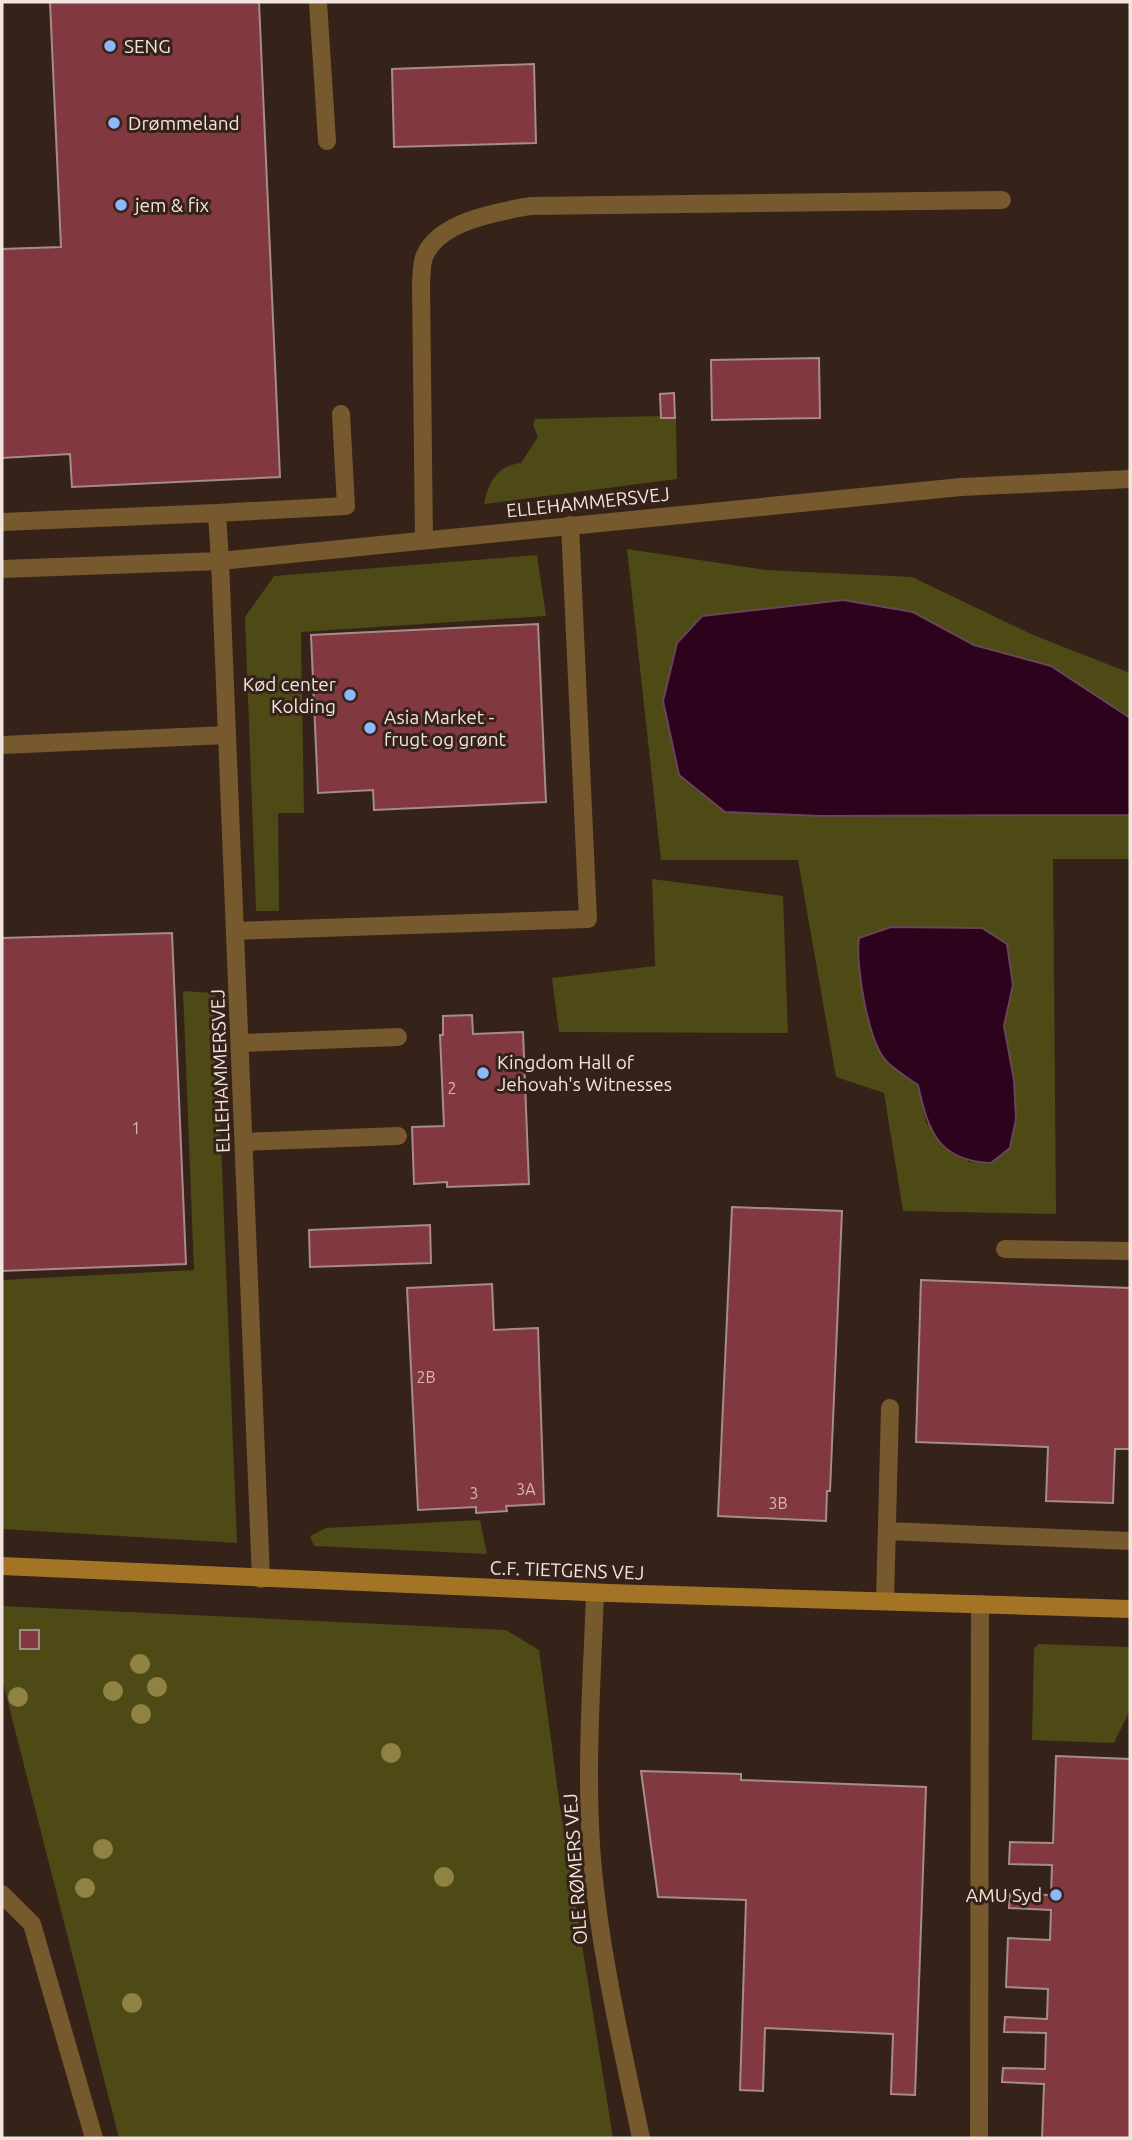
<svg xmlns="http://www.w3.org/2000/svg" width="1132" height="2140" viewBox="0 0 1132 2140" font-family="Ubuntu,sans-serif">
  <rect width="100%" height="100%" fill="#352219"/>
  <path fill="#4d4a15" fill-rule="evenodd" d="M661,416V419H676L677,479L484,504C489,481 497,466 521,463L538,437L533,425L535,419Z
    M627,549L766,570L912,577L1033,635L1130,673V718L1051,666L974,645L912,612L725,812L820,816L1130,815V859H1053L1056,1214L903,1211L884,1093L836,1077L798,860H661ZM1007,944L1013,985L1004,1026L1014,1080L1016,1119L1010,1148L991,1163L969,1162L926,1123L918,1085Z
    M537,555L546,616L301,632L304,813H278L279,911H256L245,617L274,576Z
    M652,879L783,896L788,1033L559,1032L552,978L655,966Z
    M183,991L215,993L237,1543L2,1529V1280L194,1270Z
    M480,1520L487,1554L314,1546L310,1536L326,1528Z
    M2,1606L506,1630L539,1650L560,1807L613,2138H119L2,1679Z
    M1038,1644L1130,1647V1710L1114,1743L1032,1740L1034,1649Z"/>
  <path fill="#2d021d" stroke="#684657" stroke-width="2" d="M843,600L913,612L974,645L1051,666L1130,718V815L820,816L725,812L679,775L663,701L677,643L702,616Z
    M891,927L982,928L1007,944L1013,985L1004,1026L1014,1080L1016,1119L1010,1148L991,1163C938,1161 928,1131 918,1085C908,1078 896,1071 887,1062C868,1043 855,964 859,938Z"/>
  <path fill="#81393f" stroke="#a78b8b" stroke-width="2" d="M50,2H259L280,477L72,487L70,454L2,458V249L61,247Z
    M534,64L536,143L394,147L392,69Z
    M819,358L820,418L712,420L711,360Z
    M674,393L675,418H661L660,394Z
    M538,624L546,802L374,810L373,790L318,793L311,635Z
    M172,933L186,1264L2,1271V938Z
    M472,1015L473,1034L523,1032L529,1184L447,1187V1182L414,1184L412,1127L444,1126L440,1035H443V1016Z
    M732,1207L842,1211L830,1491H827L826,1521L718,1516Z
    M430,1225L431,1263L310,1267L309,1230Z
    M921,1280L1130,1288V1449H1115L1113,1503L1046,1501L1048,1447L916,1442Z
    M492,1284L494,1330L538,1328L544,1504L506,1506L507,1511L476,1513V1507L418,1510L407,1288Z
    M20,1630H39V1649H20Z
    M1056,1756L1130,1759V2138H1042L1044,2084L1002,2082L1003,2068L1045,2069L1046,2033L1004,2032L1005,2017L1047,2019L1048,1989L1006,1987L1008,1938L1050,1940L1051,1910L1009,1908L1010,1894L1051,1895L1052,1865L1009,1864L1010,1842L1053,1843Z
    M641,1771L741,1774V1780L926,1787L915,2095L891,2094L893,2034L765,2028L763,2091L740,2090L746,1900L658,1897Z"/>
  <g fill="none" stroke-linecap="round" stroke-linejoin="round">
    <path stroke="#76592d" stroke-width="18" d="M318,2L327,141
      M961,487L1130,479
      M217,513L346,506L341,414
      M2,522L217,513L220,561L2,569
      M424,540L421,283C422,275 421,263 425,255C440,221 498,212 530,206L1002,200
      M2,745L227,735
      M235,931L588,919L570,525
      M240,1043L398,1037
      M244,1142L398,1136
      M1005,1249L1130,1251
      M887,1531L1130,1541
      M885,1601L890,1408
      M2,1894L32,1924L94,2138
      M979,2138L980,1604"/>
    <path stroke="#76592d" stroke-width="18" d="M261,1579L220,561L961,487
      M595,1593C592,1681 585,1771 592,1859C600,1954 622,2046 641,2138"/>
    <path stroke="#a37426" stroke-width="18" d="M2,1566L609,1593L1130,1609"/>
  </g>
  <g fill="#8f8243">
    <circle cx="140" cy="1664" r="10"/>
    <circle cx="157" cy="1687" r="10"/>
    <circle cx="113" cy="1691" r="10"/>
    <circle cx="18" cy="1697" r="10"/>
    <circle cx="141" cy="1714" r="10"/>
    <circle cx="391" cy="1753" r="10"/>
    <circle cx="103" cy="1849" r="10"/>
    <circle cx="444" cy="1877" r="10"/>
    <circle cx="85" cy="1888" r="10"/>
    <circle cx="132" cy="2003" r="10"/>
  </g>
  <g fill="#8db9fc" stroke="#352219" stroke-width="2.5">
    <circle cx="110" cy="46" r="7"/>
    <circle cx="114" cy="123" r="7"/>
    <circle cx="121" cy="205" r="7"/>
    <circle cx="350" cy="695" r="7"/>
    <circle cx="370" cy="728" r="7"/>
    <circle cx="483" cy="1073" r="7"/>
    <circle cx="1056" cy="1895" r="7"/>
  </g>
  <g text-anchor="middle" stroke-width="6" stroke-linejoin="round" paint-order="stroke">
    <g font-size="16" fill="#d6b9b6">
      <text x="452" y="1094">2</text>
      <text x="136" y="1134">1</text>
      <text x="426" y="1383">2B</text>
      <text x="526" y="1495">3A</text>
      <text x="474" y="1499">3</text>
      <text x="778" y="1509">3B</text>
    </g>
    <g font-size="19" fill="#f2e4de" stroke="#352219" text-anchor="start">
      <text x="124" y="53">SENG</text>
      <text x="128" y="130">Drømmeland</text>
      <text x="135" y="212">jem &amp; fix</text>
      <text x="336" y="691" text-anchor="end">Kød center<tspan x="336" dy="22">Kolding</tspan></text>
      <text x="384" y="724">Asia Market -<tspan x="384" dy="22">frugt og grønt</tspan></text>
      <text x="497" y="1069">Kingdom Hall of<tspan x="497" dy="22">Jehovah's Witnesses</tspan></text>
      <text x="1042" y="1902" text-anchor="end">AMU Syd</text>
    </g>
    <g font-size="19" fill="#f2e4de" stroke="#352219">
      <text transform="translate(588 502) rotate(-6)" y="7">ELLEHAMMERSVEJ</text>
      <text transform="translate(220 1071) rotate(-92)" y="7">ELLEHAMMERSVEJ</text>
      <text transform="translate(567 1570) rotate(2)" y="7">C.F. TIETGENS VEJ</text>
      <text transform="translate(575 1869) rotate(-94)" y="7">OLE RØMERS VEJ</text>
    </g>
  </g>
  <rect width="1132" height="2140" fill="none" stroke="#f2e4de" stroke-width="7"/>
</svg>
